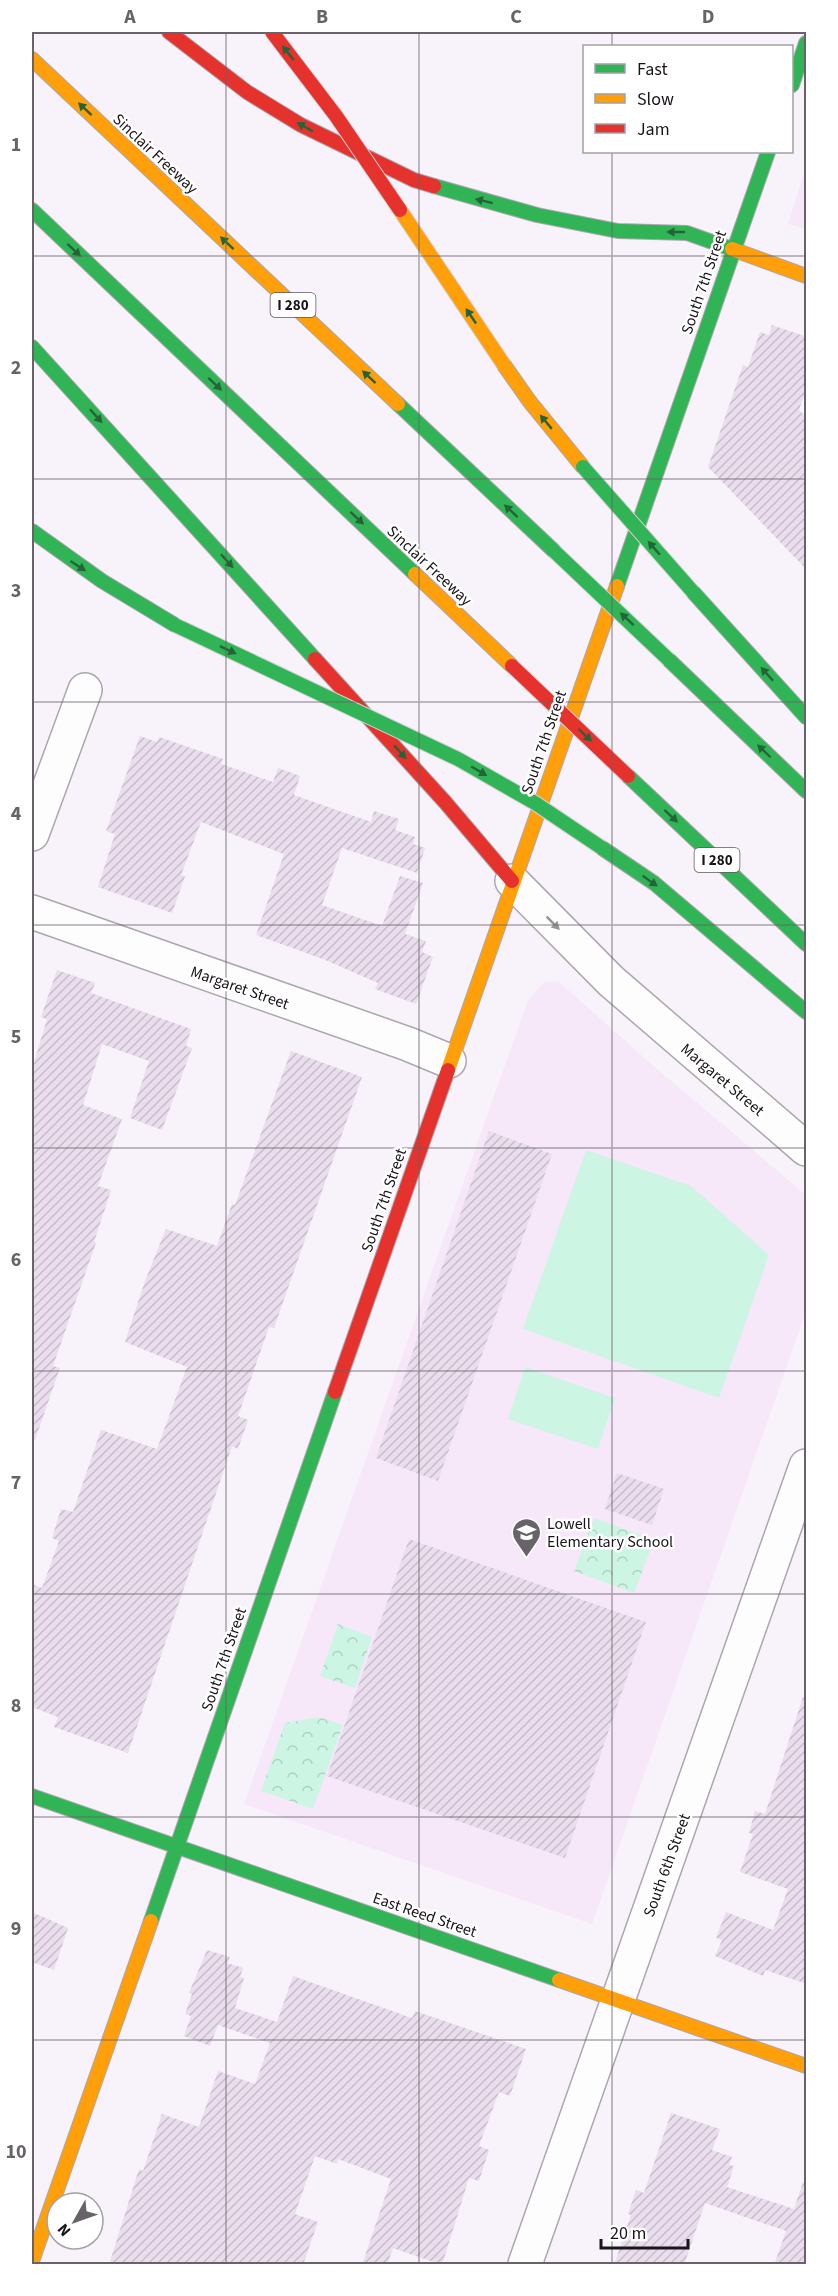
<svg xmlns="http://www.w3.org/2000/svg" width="838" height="2296" viewBox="0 0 838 2296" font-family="'Source Sans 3',sans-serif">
  <defs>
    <pattern id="park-crowns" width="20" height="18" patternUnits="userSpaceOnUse" patternTransform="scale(1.5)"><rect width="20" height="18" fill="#cdf5e3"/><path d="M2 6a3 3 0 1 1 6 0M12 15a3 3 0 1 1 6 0" fill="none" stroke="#afd1c2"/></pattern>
    <pattern id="building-hatch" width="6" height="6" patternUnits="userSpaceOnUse" patternTransform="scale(1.5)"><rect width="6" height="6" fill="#eadded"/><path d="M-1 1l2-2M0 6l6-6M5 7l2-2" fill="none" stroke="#c8bdcb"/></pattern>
  </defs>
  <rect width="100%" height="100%" fill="#f8f2fa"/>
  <path fill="#f6e8f9" d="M806,167V229L788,224Z
    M558,981L649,1062L806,1195V1311L592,1924L244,1804L528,1000L543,983Z"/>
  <path fill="url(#park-crowns)" d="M594,1518L654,1540L634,1593L574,1571Z
    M338,1624L372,1637L355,1688L320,1676Z
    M319,1717L343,1725L313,1809L261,1791L285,1723Z"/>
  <path fill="#cdf5e3" d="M586,1150L691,1186L769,1255L719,1398L523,1329Z
    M525,1367L615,1398L598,1449L508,1419Z"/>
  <path fill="url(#building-hatch)" d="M772,325L807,337V387L799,410L807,418V570L708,467L743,365L748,367L760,332L769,335Z
    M140,736L157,742L159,737L223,759L221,764L273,782L278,768L300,776L294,795L371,822L374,811L399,819L395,830L415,837L413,844L425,848L417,873L342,848L322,905L382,926L400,876L423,883L405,934L426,941L422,952L433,957L416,1004L375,989L378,983L323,959L256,935L284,854L201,822L181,875L185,876L172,913L98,887L115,834L106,831Z
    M57,970L95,983L91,993L191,1029L186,1046L192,1048L162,1130L130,1118L149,1061L102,1044L83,1105L122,1119L98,1186L111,1190L94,1242L96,1243L53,1366L60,1368L35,1440L32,1439V1069L47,1019L41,1017Z
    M291,1051L362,1077L274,1328L269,1327L238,1416L248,1420L238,1449L232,1446L128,1753L54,1727L58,1717L32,1707V1584L42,1588L59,1541L52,1538L61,1509L73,1512L101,1430L157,1449L187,1367L125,1342L145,1281L166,1229L217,1246L232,1204L235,1205Z
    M489,1131L552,1154L438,1481L376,1458Z
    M617,1473L664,1489L652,1525L605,1509Z
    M409,1539L646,1622L565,1858L327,1776Z
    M803,1697L807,1698V1984L765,1970L763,1976L715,1956L722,1940L716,1938L726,1912L773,1930L788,1889L740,1872L753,1834L749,1833L755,1811L765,1814Z
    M32,1912L68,1928L54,1970L32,1962Z
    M207,1950L230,1957L227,1963L243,1968L240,1977L244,1978L235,2008L277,2022L293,1976L412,2018L415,2011L526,2049L510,2096L499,2092L479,2146L489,2150L479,2181L469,2178L442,2265L393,2248L387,2265H362L391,2179L338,2159L337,2164L315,2156L295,2214L318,2222L303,2265H109L139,2169L143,2171L162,2114L199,2127L218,2071L255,2084L270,2043L218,2025L210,2046L184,2036L191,2016L185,2014L192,1994L189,1993Z
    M671,2113L720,2129L712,2150L732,2157L729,2165L734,2166L727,2187L794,2209L803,2182L807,2183V2265H774L786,2231L705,2203L684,2265H614L631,2215L628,2214L636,2190L644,2193Z"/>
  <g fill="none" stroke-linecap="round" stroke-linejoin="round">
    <defs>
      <path id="street" d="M32,834L85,690
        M512,881L611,981L806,1149
        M32,912L408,1044L449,1061
        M525,2264L806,1466"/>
      <path id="fast" d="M792,85L806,43
        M434,186L537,215L618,231L687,233L732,249
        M32,210L415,574
        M32,347L315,659
        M398,404L554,551
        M32,531L102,581L175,625
        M617,586L768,152
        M693,592L806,717
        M669,660L806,791
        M628,776L806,944
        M602,848L654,883L806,1012
        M32,1796L559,1980
        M151,1921L335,1392"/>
      <path id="slow" d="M32,59L398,404
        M732,249L806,276
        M504,365L530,402L583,467
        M415,574L512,666
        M448,1070L617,586
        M559,1980L806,2066
        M32,2261L151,1921"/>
      <path id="jam" d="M169,32L247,92L301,125L414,180L434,186
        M315,659L445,802L512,881
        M335,1392L448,1070"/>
    </defs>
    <use href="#street" stroke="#aca7ae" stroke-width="36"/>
    <use href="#fast" stroke="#aca7ae" stroke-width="16"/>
    <use href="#slow" stroke="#aca7ae" stroke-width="16"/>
    <use href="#jam" stroke="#aca7ae" stroke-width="16"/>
    <use href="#street" stroke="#fefdfe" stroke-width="33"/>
    <use href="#fast" stroke="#30b455" stroke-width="14"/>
    <use href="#slow" stroke="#ff9f0a" stroke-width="14"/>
    <use href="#jam" stroke="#e5322d" stroke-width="14"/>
    <defs>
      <path id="fast-bridge" d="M583,467L693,592
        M554,551L669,660
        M175,625L458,759L535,803L602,848"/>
      <path id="slow-bridge" d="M400,210L504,365"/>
      <path id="jam-bridge" d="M272,32L336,116L400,210
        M512,666L628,776"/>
    </defs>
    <use href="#fast-bridge" stroke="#d3d0d4" stroke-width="16" stroke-linecap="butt"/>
    <use href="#slow-bridge" stroke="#d3d0d4" stroke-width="16" stroke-linecap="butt"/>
    <use href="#jam-bridge" stroke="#d3d0d4" stroke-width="16" stroke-linecap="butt"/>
    <use href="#fast-bridge" stroke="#30b455" stroke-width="14"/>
    <use href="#slow-bridge" stroke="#ff9f0a" stroke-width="14"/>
    <use href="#jam-bridge" stroke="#e5322d" stroke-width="14"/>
  </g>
  <defs><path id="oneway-solid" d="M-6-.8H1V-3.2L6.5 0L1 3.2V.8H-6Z" transform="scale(1.5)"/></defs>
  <g fill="#256438">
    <use href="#oneway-solid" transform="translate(288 53) rotate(-128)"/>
    <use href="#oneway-solid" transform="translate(85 109) rotate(-137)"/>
    <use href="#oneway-solid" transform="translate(305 127) rotate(-151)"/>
    <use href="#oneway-solid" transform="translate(484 201) rotate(-166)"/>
    <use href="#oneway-solid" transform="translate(676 232) rotate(-180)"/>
    <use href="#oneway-solid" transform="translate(227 243) rotate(-137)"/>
    <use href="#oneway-solid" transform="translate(74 250) rotate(43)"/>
    <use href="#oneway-solid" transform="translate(471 316) rotate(-124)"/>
    <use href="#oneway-solid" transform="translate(369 377) rotate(-137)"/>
    <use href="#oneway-solid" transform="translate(215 384) rotate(43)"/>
    <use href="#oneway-solid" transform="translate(96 416) rotate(48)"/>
    <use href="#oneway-solid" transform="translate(546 422) rotate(-130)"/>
    <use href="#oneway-solid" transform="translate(511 511) rotate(-137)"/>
    <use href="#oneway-solid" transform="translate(357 518) rotate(43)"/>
    <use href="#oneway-solid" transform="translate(654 548) rotate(-131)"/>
    <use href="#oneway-solid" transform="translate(227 561) rotate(48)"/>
    <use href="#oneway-solid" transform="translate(78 566) rotate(33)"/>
    <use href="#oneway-solid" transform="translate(627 619) rotate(-137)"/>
    <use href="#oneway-solid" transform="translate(228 650) rotate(25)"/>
    <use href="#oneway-solid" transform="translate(767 674) rotate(-132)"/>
    <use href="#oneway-solid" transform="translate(585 735) rotate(44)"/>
    <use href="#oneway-solid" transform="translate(764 751) rotate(-136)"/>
    <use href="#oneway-solid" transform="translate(400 752) rotate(48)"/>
    <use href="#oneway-solid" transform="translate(479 771) rotate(30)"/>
    <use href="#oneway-solid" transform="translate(671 816) rotate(43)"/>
    <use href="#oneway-solid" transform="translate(650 881) rotate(35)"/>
  </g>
  <use fill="#979498" href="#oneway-solid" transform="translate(553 923) rotate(45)"/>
  <path fill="none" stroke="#686269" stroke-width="1.5" stroke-opacity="0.55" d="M226,32V2264M419,32V2264M612,32V46M612,152V2264M32,256H806M32,479H806M32,702H806M32,925H806M32,1148H806M32,1371H806M32,1594H806M32,1817H806M32,2040H806"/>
  <defs>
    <symbol id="school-pin" viewBox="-11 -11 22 30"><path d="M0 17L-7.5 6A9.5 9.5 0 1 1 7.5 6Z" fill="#686269" stroke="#fff"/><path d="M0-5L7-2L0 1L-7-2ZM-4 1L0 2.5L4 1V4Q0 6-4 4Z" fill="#fff"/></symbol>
  </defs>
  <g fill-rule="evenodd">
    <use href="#school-pin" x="510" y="1516" width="33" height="45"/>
  </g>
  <g text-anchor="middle" stroke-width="5" stroke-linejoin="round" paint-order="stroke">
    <g fill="#fff" stroke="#5f5a5f" stroke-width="1.5">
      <rect x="270.5" y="293" width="45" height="24" rx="4.5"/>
      <rect x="694.5" y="848" width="45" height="24" rx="4.5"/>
    </g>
    <g font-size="15" font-weight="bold" fill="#1a141b">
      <text x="293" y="310">I 280</text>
      <text x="717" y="865">I 280</text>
    </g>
    <g font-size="16" fill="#1a141b" stroke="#fff">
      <text transform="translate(156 153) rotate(43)" y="6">Sinclair Freeway</text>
      <text transform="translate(703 282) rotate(-71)" y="6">South 7th Street</text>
      <text transform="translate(430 565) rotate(43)" y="6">Sinclair Freeway</text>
      <text transform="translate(543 742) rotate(-71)" y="6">South 7th Street</text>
      <text transform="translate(240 987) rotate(19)" y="6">Margaret Street</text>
      <text transform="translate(723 1079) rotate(40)" y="6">Margaret Street</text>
      <text transform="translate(383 1200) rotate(-71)" y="6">South 7th Street</text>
      <text transform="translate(223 1659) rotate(-71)" y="6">South 7th Street</text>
      <text transform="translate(666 1865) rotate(-70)" y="6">South 6th Street</text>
      <text transform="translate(425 1914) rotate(19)" y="6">East Reed Street</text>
    </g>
    <g font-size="16" fill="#1a141b" stroke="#fff" text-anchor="start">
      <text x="547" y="1529">Lowell<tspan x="547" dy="18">Elementary School</tspan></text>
    </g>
  </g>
  <rect width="838" height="2296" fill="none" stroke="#ffffff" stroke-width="66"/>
  <rect x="583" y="45" width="210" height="108" fill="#ffffff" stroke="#a3a1a4" stroke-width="1.5"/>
  <rect x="595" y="64" width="30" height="9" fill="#30b455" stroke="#a3a1a4" stroke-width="1.5"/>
  <text x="637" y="75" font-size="18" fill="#1a141b">Fast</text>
  <rect x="595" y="94" width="30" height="9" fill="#ff9f0a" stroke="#a3a1a4" stroke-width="1.5"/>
  <text x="637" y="105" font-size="18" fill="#1a141b">Slow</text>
  <rect x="595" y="124" width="30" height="9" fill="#e5322d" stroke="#a3a1a4" stroke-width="1.5"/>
  <text x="637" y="135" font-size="18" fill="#1a141b">Jam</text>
  <g transform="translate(75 2221) rotate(230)"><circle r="28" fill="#ffffff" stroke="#a3a1a4" stroke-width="1.5"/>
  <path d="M0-4.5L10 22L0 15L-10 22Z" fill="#686269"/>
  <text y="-9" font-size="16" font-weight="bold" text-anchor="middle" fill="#1a141b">N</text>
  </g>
  <path d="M601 2239v9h87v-9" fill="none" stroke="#1a141b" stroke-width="3"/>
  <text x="610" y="2239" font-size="18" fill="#1a141b" stroke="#ffffff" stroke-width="4.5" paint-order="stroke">20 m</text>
  <rect x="33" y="33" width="772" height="2230" fill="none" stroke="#686269" stroke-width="2"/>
  <g font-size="20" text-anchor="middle" font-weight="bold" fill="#686269">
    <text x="130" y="23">A</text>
    <text x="322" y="23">B</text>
    <text x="516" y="23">C</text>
    <text x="708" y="23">D</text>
    <text x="16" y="151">1</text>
    <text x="16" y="374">2</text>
    <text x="16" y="597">3</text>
    <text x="16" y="820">4</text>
    <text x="16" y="1043">5</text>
    <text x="16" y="1266">6</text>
    <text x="16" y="1489">7</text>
    <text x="16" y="1712">8</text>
    <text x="16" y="1935">9</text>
    <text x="16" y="2158">10</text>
  </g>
</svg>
